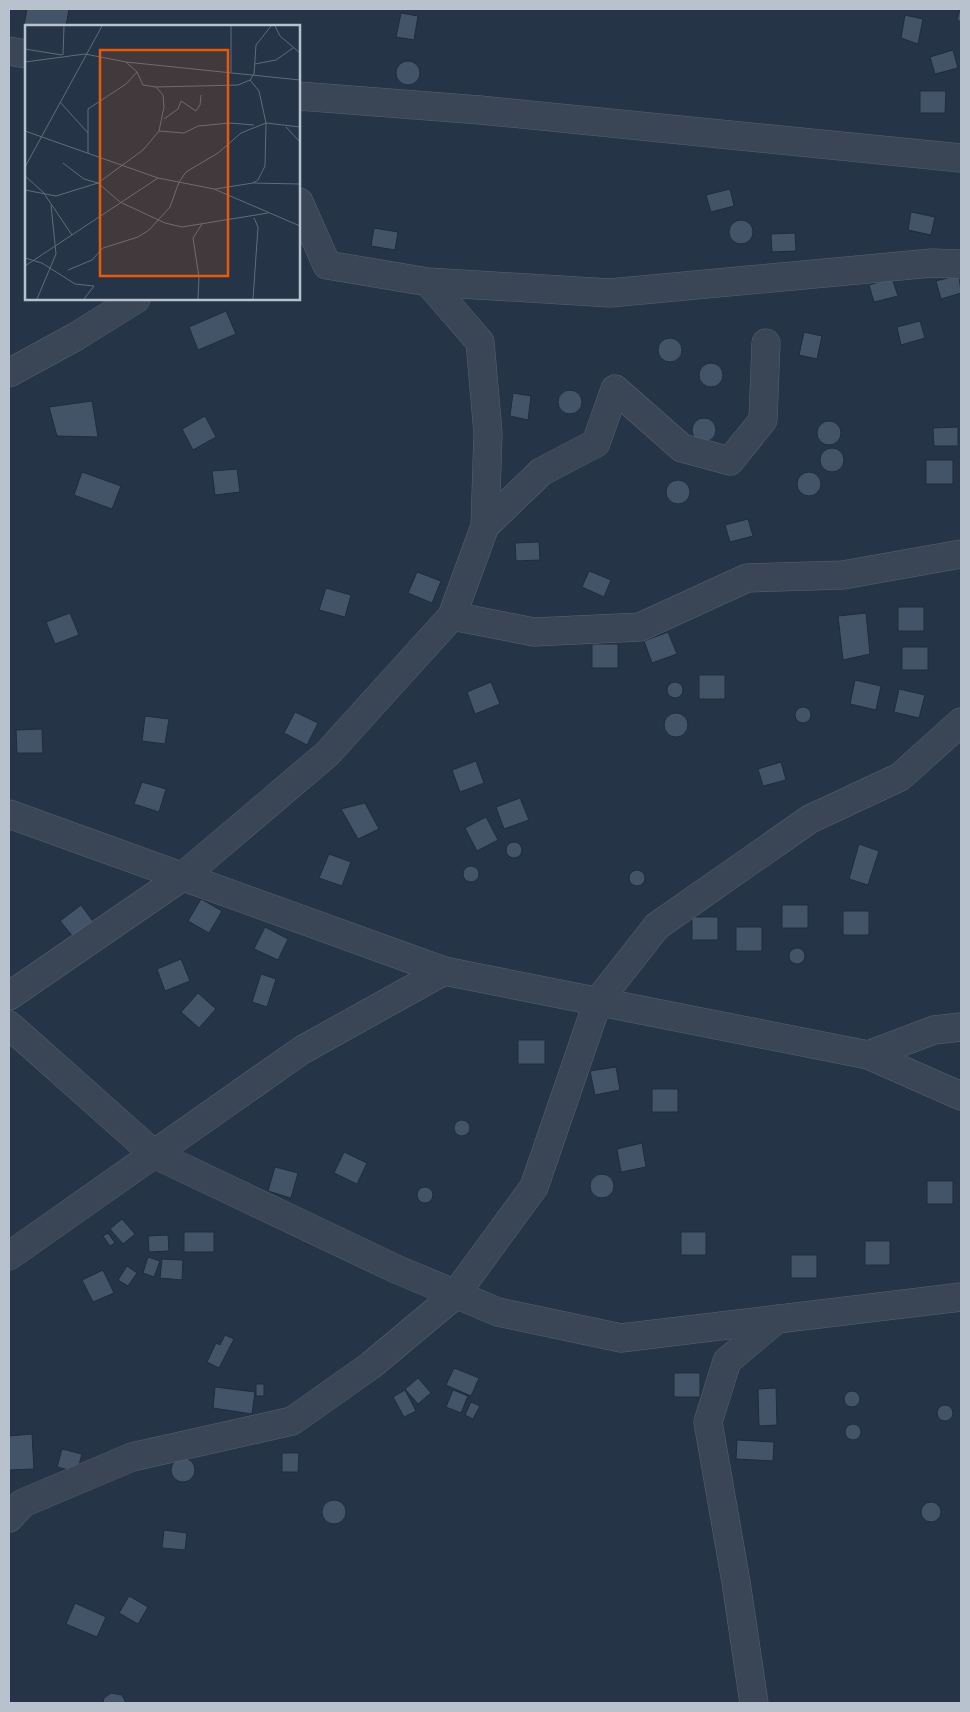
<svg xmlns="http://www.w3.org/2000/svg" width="970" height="1712" viewBox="0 0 970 1712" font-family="'Space Grotesk',sans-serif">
  <rect width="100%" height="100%" fill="#253446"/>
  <path fill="#445468" stroke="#202c3d" d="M27,9H69L66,26H33L24,25Z
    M960,9H961V22L957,20Z
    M401,13L418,16L414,40L396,37Z
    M905,15L923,19L918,44L901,38Z
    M953,50L958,68L935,74L930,57Z
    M396 73a12 12 0 1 1 24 0a12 12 0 1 1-24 0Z
    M920,91H946L945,113H920Z
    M730,189L734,206L711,212L706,195Z
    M911,212L935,217L931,235L908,230Z
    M729 232a12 12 0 1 1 24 0a12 12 0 1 1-24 0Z
    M374,228L398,232L395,250L371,246Z
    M795,233L796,251L772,252L771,234Z
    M959,275L961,293L941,299L936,281Z
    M892,278L898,296L874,302L869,285Z
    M226,311L236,334L198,350L189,327Z
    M920,321L925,338L901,345L897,327Z
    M804,332L822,336L817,359L799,355Z
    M658 350a12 12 0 1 1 24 0a12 12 0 1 1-24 0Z
    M699 375a12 12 0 1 1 24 0a12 12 0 1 1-24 0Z
    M558 402a12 12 0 1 1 24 0a12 12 0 1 1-24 0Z
    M513,393L531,396L528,420L510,416Z
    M92,401L98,437L57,436L49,407Z
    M205,416L216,437L193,450L182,429Z
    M692 430a12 12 0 1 1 24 0a12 12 0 1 1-24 0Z
    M817 433a12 12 0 1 1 24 0a12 12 0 1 1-24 0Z
    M958,427V446H934L933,428Z
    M820 460a12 12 0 1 1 24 0a12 12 0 1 1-24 0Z
    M926,460H953V484H926Z
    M237,469L240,492L215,495L212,471Z
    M82,472L121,486L112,509L74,495Z
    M797 484a12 12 0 1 1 24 0a12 12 0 1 1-24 0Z
    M666 492a12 12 0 1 1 24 0a12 12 0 1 1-24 0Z
    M748,519L753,536L730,542L725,525Z
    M539,542L540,560L516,561L515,543Z
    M589,571L611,580L604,597L582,587Z
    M417,572L441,581L432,603L408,593Z
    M326,588L351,595L345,617L319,610Z
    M898,607H924V631H898Z
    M70,613L79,635L55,644L46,622Z
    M866,613L870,654L843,660L838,616Z
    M668,632L677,654L652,663L644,641Z
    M592,644H618V668H592Z
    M902,647H928V670H902Z
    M699,675H725V699H699Z
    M855,680L881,686L876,710L850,704Z
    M667 690a8 8 0 1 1 16 0a8 8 0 1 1-16 0Z
    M491,682L500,704L475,714L467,692Z
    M899,689L925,695L919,718L894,712Z
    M795 715a8 8 0 1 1 16 0a8 8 0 1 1-16 0Z
    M295,712L318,723L307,745L284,733Z
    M664 725a12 12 0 1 1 24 0a12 12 0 1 1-24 0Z
    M145,716L169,719L165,744L142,741Z
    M42,729L43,753H17L16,730Z
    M476,761L484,783L460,792L452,770Z
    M781,762L786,780L763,786L758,769Z
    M142,782L166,789L159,812L134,804Z
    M520,798L529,820L504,829L496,807Z
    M365,803L379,829L358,839L341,809Z
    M486,817L498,840L477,851L465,828Z
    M506 850a8 8 0 1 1 16 0a8 8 0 1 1-16 0Z
    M859,844L879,851L868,885L849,879Z
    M329,854L351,862L342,886L319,878Z
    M463 874a8 8 0 1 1 16 0a8 8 0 1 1-16 0Z
    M629 878a8 8 0 1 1 16 0a8 8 0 1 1-16 0Z
    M201,899L222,911L209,933L188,921Z
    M81,905L95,924L75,939L60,921Z
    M782,905H808V928H782Z
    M843,911H869V935H843Z
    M692,917H718V940H692Z
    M265,927L288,939L278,960L254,949Z
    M736,927H762V951H736Z
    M789 956a8 8 0 1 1 16 0a8 8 0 1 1-16 0Z
    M181,959L190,981L165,991L157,969Z
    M261,974L276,979L267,1007L252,1002Z
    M198,993L216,1009L199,1028L181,1012Z
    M518,1040H545V1064H518Z
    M616,1067L620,1090L595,1095L590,1071Z
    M652,1089H678V1112H652Z
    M454 1128a8 8 0 1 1 16 0a8 8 0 1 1-16 0Z
    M642,1143L646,1167L621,1172L617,1149Z
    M344,1152L367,1163L357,1184L334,1173Z
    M275,1167L298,1173L291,1198L268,1191Z
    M590 1186a12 12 0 1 1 24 0a12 12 0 1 1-24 0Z
    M927,1181H953V1204H927Z
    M417 1195a8 8 0 1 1 16 0a8 8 0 1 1-16 0Z
    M122,1219L135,1234L123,1244L110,1229Z
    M184,1232H214V1252H184Z
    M681,1232H706V1255H681Z
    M108,1233L115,1243L110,1246L103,1236Z
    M168,1235L169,1251L149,1252L148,1236Z
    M865,1241H890V1265H865Z
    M791,1255H817V1278H791Z
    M148,1257L160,1261L154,1277L143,1273Z
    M162,1259L183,1260L182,1280L160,1278Z
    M127,1266L137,1273L128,1286L118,1280Z
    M103,1270L114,1293L93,1302L82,1280Z
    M225,1335L234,1339L219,1368L207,1362L216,1343L220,1345Z
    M454,1368L479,1378L471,1396L446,1385Z
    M674,1373H700V1397H674Z
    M418,1378L431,1393L418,1404L405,1389Z
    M256,1384H264V1396H256Z
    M215,1387L255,1392L252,1414L213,1408Z
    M776,1388L777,1425L759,1426L758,1389Z
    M405,1390L416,1411L404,1417L393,1397Z
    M453,1390L468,1396L461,1413L446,1407Z
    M844 1399a8 8 0 1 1 16 0a8 8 0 1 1-16 0Z
    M471,1402L480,1406L473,1419L465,1415Z
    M937 1413a8 8 0 1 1 16 0a8 8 0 1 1-16 0Z
    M845 1432a8 8 0 1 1 16 0a8 8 0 1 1-16 0Z
    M32,1434L34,1469L9,1470V1436Z
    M737,1440L774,1442L773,1461L736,1459Z
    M62,1449L82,1454L77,1472L57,1467Z
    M282,1453H299L298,1472H282Z
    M171 1470a12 12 0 1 1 24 0a12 12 0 1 1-24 0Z
    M322 1512a12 12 0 1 1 24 0a12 12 0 1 1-24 0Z
    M921 1512a10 10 0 1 1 20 0a10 10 0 1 1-20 0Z
    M164,1530L187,1533L185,1550L162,1548Z
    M129,1596L148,1607L138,1624L119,1613Z
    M75,1603L106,1617L97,1637L66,1624Z
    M111,1693L122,1695L126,1703H103L104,1698Z"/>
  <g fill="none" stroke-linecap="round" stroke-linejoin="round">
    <defs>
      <path id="street" d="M9,51L26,54
        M299,96L480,110L961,158
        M428,282L610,293L932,263L961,264
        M9,373L75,337L136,299
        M485,526L541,472L596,443L615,389L682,448L730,461L763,420L766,343
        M452,616L534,632L640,627L747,578L843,575L961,554
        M9,814L444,971L868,1055L961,1096
        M9,996L182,877L327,754L452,616L485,526L488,433L480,342L428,282L327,265L299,202
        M9,1025L154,1154L396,1269L498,1312L621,1338L961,1297
        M868,1055L934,1030L961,1027
        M9,1256L302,1050L444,971
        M9,1518L23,1503L132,1457L292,1421L370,1366L455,1295L534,1187L598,1001L657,926L810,819L900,777L961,722
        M754,1703L736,1582L708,1422L727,1361L777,1319"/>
    </defs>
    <use href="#street" stroke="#586372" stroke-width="29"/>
    <use href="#street" stroke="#3a4555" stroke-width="28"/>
  </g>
  <g transform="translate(25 25)">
    <rect width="275" height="275" fill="#253446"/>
    <path fill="none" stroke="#606c7c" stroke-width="1" d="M250,1L255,11L275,28M0,24L37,30M38,30L39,1M0,37L60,29L101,37L112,47L118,60L131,62L138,70L139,82L134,106L118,125L73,158L31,171L0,165M101,37L275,55M230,39L251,35L268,23M206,47V1M225,55L234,66L241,98L240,141L233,155L228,158M131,62L213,60L225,55L229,49L231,20L246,1M35,77L63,108M139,94L153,84L156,76L171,86L175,80L176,70M261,102L275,117M0,106L133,153L189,164L275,201M134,106L159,108L173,101L205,98L229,100M63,128V84L101,59L112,47M38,138L59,154L73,158L95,177L140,198L157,202L243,188M0,142L77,1M0,151L18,167L47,210M190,164L228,158L275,159M0,233L17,238L50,259L69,261M0,241L133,153M43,245L67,235L78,223L113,212L124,205L145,182L154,157L161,147L193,128L216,108L241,98L275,102M12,274L31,229L26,180M59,274L69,261M173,274L174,252L168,213L177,199M228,274L233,202L229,193"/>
    <path fill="#e8590c" fill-opacity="0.15" stroke="#e8590c" stroke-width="2.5" d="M75,25H203V251H75Z"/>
    <rect width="275" height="275" fill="none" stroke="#b8c1ce" stroke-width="2.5"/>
  </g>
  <rect width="970" height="1712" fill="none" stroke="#b8c1ce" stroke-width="20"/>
</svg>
